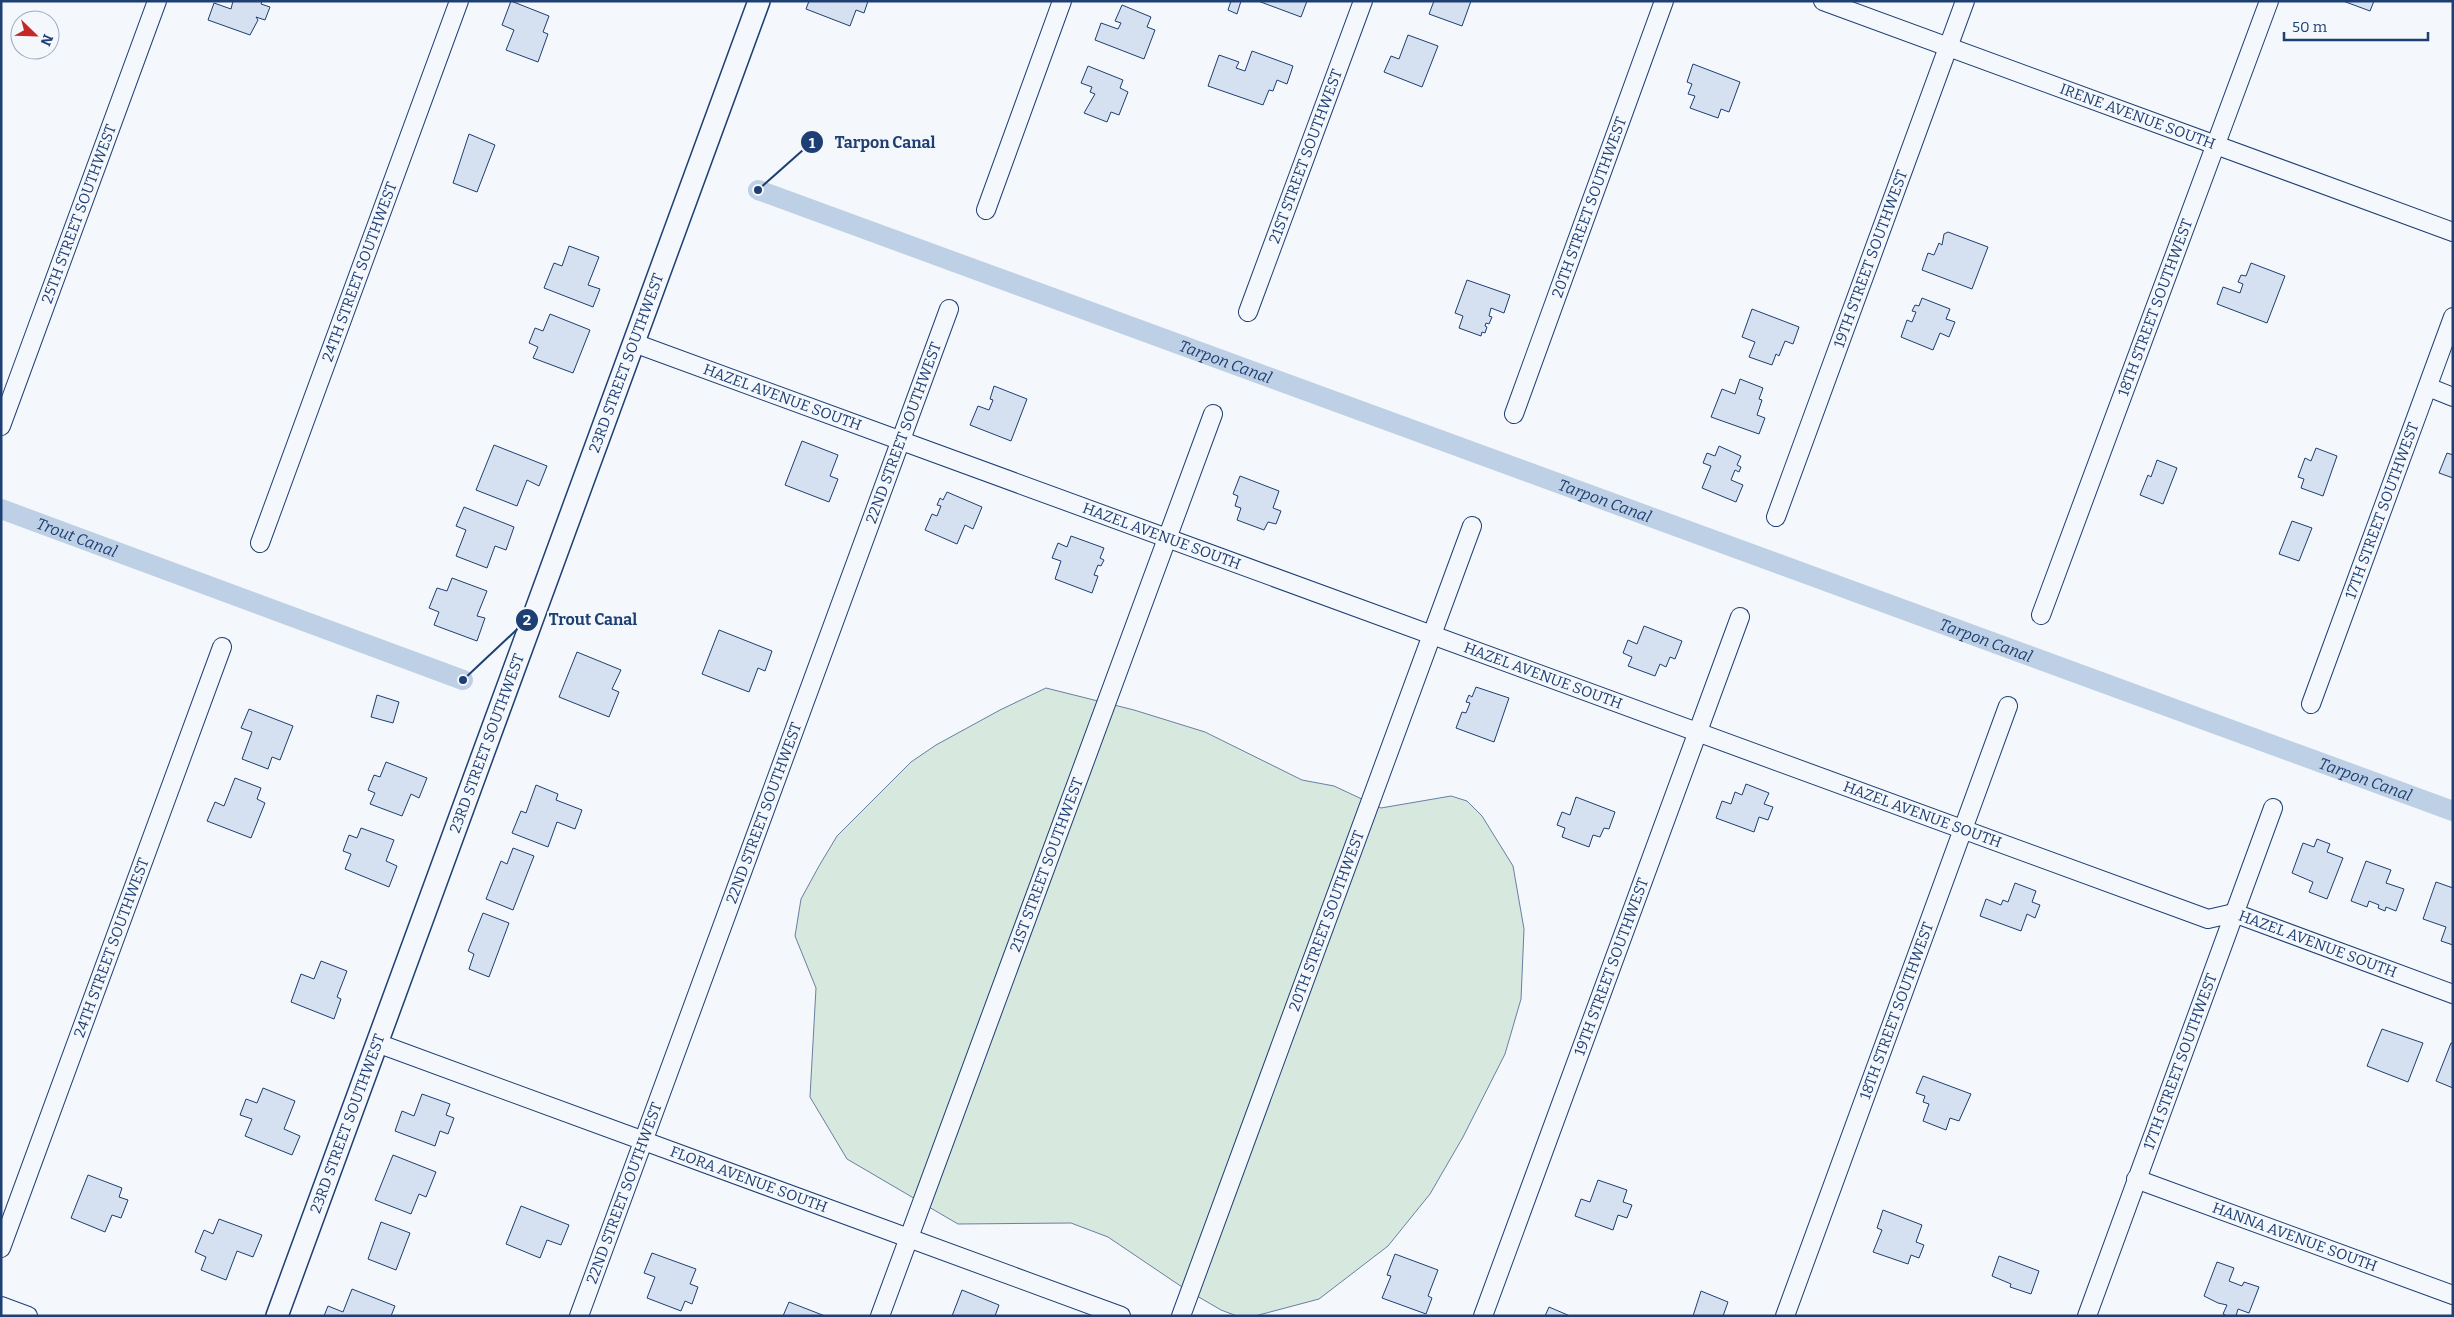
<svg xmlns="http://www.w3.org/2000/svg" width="2454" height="1317" viewBox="0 0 2454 1317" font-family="Bitter,serif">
  <rect width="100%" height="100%" fill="#f4f7fb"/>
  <path fill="#d7e8df" stroke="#687fa3" d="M1046,688L1134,710L1205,732L1302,780L1334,786L1381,808L1451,796L1467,801L1482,816L1513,866L1524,929L1521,999L1505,1054L1463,1137L1430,1194L1388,1246L1319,1299L1255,1316H1237L1221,1310L1185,1289L1108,1237L1071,1223L958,1224L847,1159L810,1097L816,988L795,936L801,899L819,866L837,836L911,762L936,745L1000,710Z"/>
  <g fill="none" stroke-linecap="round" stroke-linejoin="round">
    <g stroke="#bed0e5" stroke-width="20">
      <path id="s1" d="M758,190L2453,811"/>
      <path id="s2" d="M1,509L463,680"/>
    </g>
  </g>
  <path fill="#d5e0f0" stroke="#1d3f73" d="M233,1H262L261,4L270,7L265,20L256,17L258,20L250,35L208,20L214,3L231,9Z
    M511,1L549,16L543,32L548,34L538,62L506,50L514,30L502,25Z
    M809,1H868L864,13L856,10L850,26L806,9Z
    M1231,1H1241L1237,14L1228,10Z
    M1258,1H1307L1301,17Z
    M1434,1H1471L1462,26L1429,14Z
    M2343,1H2374L2370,11Z
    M1122,5L1151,17L1147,27L1155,30L1144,59L1095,40L1101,23L1118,29L1121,23L1115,21Z
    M1408,35L1438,46L1422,87L1384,72L1391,56L1399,59Z
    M1252,51L1293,66L1287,84L1277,80L1273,91L1269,90L1263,105L1208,86L1219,55L1239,62L1236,68L1245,71Z
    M1693,64L1740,82L1729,112L1721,109L1718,118L1690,108L1695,96L1688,94L1692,84L1687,82Z
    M1088,66L1123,80L1120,88L1128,92L1119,115L1111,112L1107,122L1084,113L1095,94L1090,92L1092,87L1081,83Z
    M469,134L495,145L477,192L453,183Z
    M1948,232L1988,247L1972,289L1922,270L1928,253L1934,255L1939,243L1942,245L1944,234Z
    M569,246L599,257L588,285L600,289L593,307L544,288L554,263L562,266Z
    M2251,263L2285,276L2267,323L2217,304L2223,287L2240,293L2243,284L2238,282L2241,275L2246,276Z
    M1467,280L1510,295L1504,313L1491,308L1489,316L1492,317L1489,324L1486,323L1485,326L1487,327L1485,333L1482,332L1481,336L1459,328L1463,316L1455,313Z
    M1922,298L1950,309L1946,319L1955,322L1949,337L1940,333L1933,350L1901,337L1907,320L1912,322L1916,312L1912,311L1915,305L1919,306Z
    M1752,309L1799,327L1793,344L1785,341L1779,356L1776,354L1772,365L1749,357L1755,342L1742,337Z
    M550,314L590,330L573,373L533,358L538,347L529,343L535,328L543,331Z
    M1740,379L1763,388L1759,399L1762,400L1757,415L1765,418L1759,434L1711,417L1722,389L1735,394Z
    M994,386L1027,399L1011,441L970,425L978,406L989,410L993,400L990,399Z
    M802,441L838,455L830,476L838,479L829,502L785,485Z
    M494,445L547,466L539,486L527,480L517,506L476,490Z
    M1719,446L1741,456L1737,465L1741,467L1739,472L1735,470L1731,480L1743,485L1736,502L1702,488L1711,466L1703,463L1707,453L1715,456Z
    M2316,448L2337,456L2323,496L2301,488L2304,479L2298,477L2305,458L2311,461Z
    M2447,453L2453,455V478L2439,473Z
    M2157,460L2177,468L2163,504L2140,495L2148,475L2151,477Z
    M1240,476L1279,491L1273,508L1281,511L1276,524L1268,522L1264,530L1237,520L1241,508L1235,506L1238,496L1233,494Z
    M947,492L982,507L973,529L965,525L957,544L925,530L932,514L937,516L941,506L937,505L940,498L943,500Z
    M464,507L514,527L506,550L495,546L487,568L456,556L466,530L456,526Z
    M2292,521L2312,528L2299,561L2279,554Z
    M1071,536L1104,548L1100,558L1104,560L1101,566L1098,565L1094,575L1098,576L1092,593L1055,579L1061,561L1052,558L1058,543L1067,547Z
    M452,578L487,591L477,616L485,618L477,641L434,625L439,612L429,608L437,588L447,591Z
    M1644,626L1682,641L1675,659L1670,657L1666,667L1660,664L1655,676L1628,666L1632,657L1623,653L1628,640L1637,644Z
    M719,630L772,651L765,671L758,668L749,692L702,674Z
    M577,652L621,670L612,689L619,692L609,717L559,697Z
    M1476,687L1509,698L1494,742L1456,728L1462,712L1466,713L1470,703L1466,702L1469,695L1472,697Z
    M377,695L399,702L393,723L371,717Z
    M249,709L293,726L280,760L272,757L268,769L242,759L252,732L241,728Z
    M386,762L427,778L419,798L411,794L402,816L370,804L375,793L368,790L374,775L380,777Z
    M235,778L261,788L257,799L265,803L251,838L207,821L215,802L224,806Z
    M1746,784L1769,793L1764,804L1773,807L1768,820L1759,817L1754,832L1716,818L1722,801L1731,804L1735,792L1742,795Z
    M536,785L558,794L556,800L582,810L575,829L557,822L548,847L512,833L521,811L526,813Z
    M1576,797L1615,812L1609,829L1604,828L1600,837L1593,835L1589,847L1562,837L1565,828L1557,825L1562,812L1570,815Z
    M361,828L394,840L386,861L397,866L389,887L345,869L351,854L343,851L349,835L357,838Z
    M2317,839L2330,844L2327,852L2343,858L2327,899L2309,892L2313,882L2292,873L2303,843L2314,847Z
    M513,848L534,856L513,910L486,899L501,861L507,864Z
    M2366,861L2391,870L2386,883L2404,889L2396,911L2386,907L2385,911L2378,908L2379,905L2369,901L2367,907L2351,901Z
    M2436,882L2453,888V945L2441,941L2446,927L2423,919Z
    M2015,883L2036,891L2032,902L2040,905L2035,918L2027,914L2021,931L1980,916L1986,899L2001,905L2003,900L2008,902Z
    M483,913L509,923L489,977L469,969L474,954L468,951Z
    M321,961L347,971L337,997L341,999L334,1019L291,1002L301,974L314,979Z
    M2382,1029L2423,1043L2408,1082L2367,1066Z
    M2451,1043H2453V1088L2436,1081Z
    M1923,1076L1971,1094L1959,1121L1950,1118L1946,1130L1923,1121L1929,1104L1923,1102L1925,1096L1916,1093Z
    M263,1088L295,1101L284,1129L300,1136L292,1155L245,1136L252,1119L240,1115L246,1099L257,1103Z
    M422,1094L450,1104L446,1115L454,1118L448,1134L440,1131L435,1146L395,1131L402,1111L414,1116Z
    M393,1155L436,1172L426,1197L419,1194L411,1214L375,1200Z
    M88,1175L122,1188L119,1197L128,1200L121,1218L112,1215L105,1232L71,1218Z
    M1598,1180L1627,1190L1623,1202L1632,1205L1627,1218L1618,1215L1613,1230L1575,1216L1581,1199L1590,1202Z
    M521,1206L569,1225L561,1245L547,1240L540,1258L506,1244Z
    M1883,1210L1922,1225L1916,1242L1924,1245L1919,1258L1911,1255L1908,1264L1873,1252L1882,1230L1877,1228Z
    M219,1219L262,1235L253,1257L237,1251L226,1280L201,1270L206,1257L195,1252L204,1230L213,1234Z
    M381,1222L410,1233L396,1270L368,1259Z
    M652,1253L696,1269L690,1284L698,1287L692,1304L685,1301L681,1311L647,1298L655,1277L644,1273Z
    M1395,1254L1438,1270L1428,1296L1432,1298L1426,1314L1382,1298L1391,1276L1387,1275Z
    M1999,1256L2039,1271L2031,1294L2010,1287L2011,1284L1992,1276Z
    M2217,1262L2234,1268L2229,1281L2242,1286L2244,1282L2259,1287L2249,1313L2238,1309L2236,1316H2227L2223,1314L2227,1305L2218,1303L2204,1296Z
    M352,1289L395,1306L391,1316H324L328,1306L343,1312Z
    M962,1290L999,1305L995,1316H952Z
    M1701,1291L1728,1302L1723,1316H1693Z
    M789,1302L825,1316H783Z
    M1549,1307L1570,1316H1545Z"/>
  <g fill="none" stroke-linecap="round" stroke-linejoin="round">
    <defs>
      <g id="minor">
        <path id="s3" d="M1823,1L2453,232"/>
        <path d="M986,210L1062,1"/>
        <path id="s4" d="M1248,312L1363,1"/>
        <path id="s5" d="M634,343L2208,919L2234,913L2453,994"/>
        <path d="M2428,387L2453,397"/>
        <path id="s6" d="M1514,414L1664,1"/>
        <path id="s7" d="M1,426L157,1"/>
        <path id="s8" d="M1776,517L1965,1"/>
        <path id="s9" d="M260,543L459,1"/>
        <path id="s10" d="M2041,615L2269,1"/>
        <path id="s11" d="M2311,704L2453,317"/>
        <path id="s12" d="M377,1043L1121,1316"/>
        <path id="s13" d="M2136,1179L2453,1295"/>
        <path id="s14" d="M1,1248L222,647"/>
        <path d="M1,1306L28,1316"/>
        <path id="s15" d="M579,1316L949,309"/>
        <path id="s16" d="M880,1316L1213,414"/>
        <path id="s17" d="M1181,1316L1472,526"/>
        <path id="s18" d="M1483,1316L1740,617"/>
        <path id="s19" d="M1785,1316L2008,706"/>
        <path id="s20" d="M2087,1316L2273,808"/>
      </g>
      <g id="tertiary">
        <path id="s21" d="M277,1316L759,1"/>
      </g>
    </defs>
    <use href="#minor" stroke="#1d3f73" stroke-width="20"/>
    <use href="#tertiary" stroke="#1d3f73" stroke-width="24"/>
    <use href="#minor" stroke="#f4f7fb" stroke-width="18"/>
    <use href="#tertiary" stroke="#f4f7fb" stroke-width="21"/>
  </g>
  <g text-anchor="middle" stroke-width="4" stroke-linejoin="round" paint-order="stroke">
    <g font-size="15" fill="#1d3f73" stroke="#f4f7fb">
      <text dy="5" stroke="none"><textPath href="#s3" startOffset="335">IRENE AVENUE SOUTH</textPath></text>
      <text dy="5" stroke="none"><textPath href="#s4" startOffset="166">21ST STREET SOUTHWEST</textPath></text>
      <text dy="5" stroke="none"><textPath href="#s6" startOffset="220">20TH STREET SOUTHWEST</textPath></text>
      <text dy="5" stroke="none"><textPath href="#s7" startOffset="226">25TH STREET SOUTHWEST</textPath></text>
      <text dy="5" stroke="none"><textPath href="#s8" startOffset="275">19TH STREET SOUTHWEST</textPath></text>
      <text dy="5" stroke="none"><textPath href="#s9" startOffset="289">24TH STREET SOUTHWEST</textPath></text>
      <text dy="5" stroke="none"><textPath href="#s10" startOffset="328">18TH STREET SOUTHWEST</textPath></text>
      <text dy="5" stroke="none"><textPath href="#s21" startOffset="1015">23RD STREET SOUTHWEST</textPath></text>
      <text dy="5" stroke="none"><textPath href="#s5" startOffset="158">HAZEL AVENUE SOUTH</textPath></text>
      <text dy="5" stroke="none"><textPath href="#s15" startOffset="941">22ND STREET SOUTHWEST</textPath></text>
      <text dy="5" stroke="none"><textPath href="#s11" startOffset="206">17TH STREET SOUTHWEST</textPath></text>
      <text dy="5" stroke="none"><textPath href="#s5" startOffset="562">HAZEL AVENUE SOUTH</textPath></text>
      <text dy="5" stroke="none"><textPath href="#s5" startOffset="968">HAZEL AVENUE SOUTH</textPath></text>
      <text dy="5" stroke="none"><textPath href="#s21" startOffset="610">23RD STREET SOUTHWEST</textPath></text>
      <text dy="5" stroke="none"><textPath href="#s15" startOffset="536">22ND STREET SOUTHWEST</textPath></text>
      <text dy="5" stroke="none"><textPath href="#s5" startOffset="1372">HAZEL AVENUE SOUTH</textPath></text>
      <text dy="5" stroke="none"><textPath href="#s16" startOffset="481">21ST STREET SOUTHWEST</textPath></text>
      <text dy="5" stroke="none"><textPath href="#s17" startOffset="421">20TH STREET SOUTHWEST</textPath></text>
      <text dy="5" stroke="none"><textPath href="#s5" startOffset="1792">HAZEL AVENUE SOUTH</textPath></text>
      <text dy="5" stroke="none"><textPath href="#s14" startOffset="320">24TH STREET SOUTHWEST</textPath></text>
      <text dy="5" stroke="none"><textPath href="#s18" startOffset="372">19TH STREET SOUTHWEST</textPath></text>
      <text dy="5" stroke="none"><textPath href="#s19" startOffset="325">18TH STREET SOUTHWEST</textPath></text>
      <text dy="5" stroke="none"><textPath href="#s20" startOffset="271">17TH STREET SOUTHWEST</textPath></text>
      <text dy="5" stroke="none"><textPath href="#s21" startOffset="205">23RD STREET SOUTHWEST</textPath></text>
      <text dy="5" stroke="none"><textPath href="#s12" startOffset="396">FLORA AVENUE SOUTH</textPath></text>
      <text dy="5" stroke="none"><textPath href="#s15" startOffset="131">22ND STREET SOUTHWEST</textPath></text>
      <text dy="5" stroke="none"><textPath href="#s13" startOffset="169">HANNA AVENUE SOUTH</textPath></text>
    </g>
    <g font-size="16" font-style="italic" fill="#1d3f73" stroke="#f4f7fb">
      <text dy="6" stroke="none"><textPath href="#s1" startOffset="498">Tarpon Canal</textPath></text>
      <text dy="6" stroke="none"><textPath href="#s1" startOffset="902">Tarpon Canal</textPath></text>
      <text dy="6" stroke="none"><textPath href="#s2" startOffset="81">Trout Canal</textPath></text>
      <text dy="6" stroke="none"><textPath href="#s1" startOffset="1308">Tarpon Canal</textPath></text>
      <text dy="6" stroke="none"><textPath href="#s1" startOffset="1712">Tarpon Canal</textPath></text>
    </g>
  </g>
  <path fill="none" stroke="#1d3f73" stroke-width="2" d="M758 190L812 142M463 680L527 620"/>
  <g fill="#1d3f73" stroke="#f4f7fb" stroke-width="2">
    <circle cx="758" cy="190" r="5"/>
    <circle cx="463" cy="680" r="5"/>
    <circle cx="812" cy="142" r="12"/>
    <circle cx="527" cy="620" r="12"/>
  </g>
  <g font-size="15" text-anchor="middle" font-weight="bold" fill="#fff">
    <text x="812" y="148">1</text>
    <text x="527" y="625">2</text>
  </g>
  <g font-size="16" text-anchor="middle" font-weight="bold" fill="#1d3f73" stroke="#f4f7fb" stroke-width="4" stroke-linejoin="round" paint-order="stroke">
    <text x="885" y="148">Tarpon Canal</text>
    <text x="593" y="625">Trout Canal</text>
  </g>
  <rect width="2454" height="1317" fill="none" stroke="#1d3f73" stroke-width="5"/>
  <g transform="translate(35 35) rotate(113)"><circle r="24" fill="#f4f7fb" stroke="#9eadc5"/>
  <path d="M0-4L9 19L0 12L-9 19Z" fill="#c62828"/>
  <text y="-8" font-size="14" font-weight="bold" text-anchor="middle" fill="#1d3f73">N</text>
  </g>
  <path d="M2284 32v8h144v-8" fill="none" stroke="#1d3f73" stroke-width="2.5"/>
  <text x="2292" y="32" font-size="15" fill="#1d3f73" stroke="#f4f7fb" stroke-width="4" paint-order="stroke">50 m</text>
</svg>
